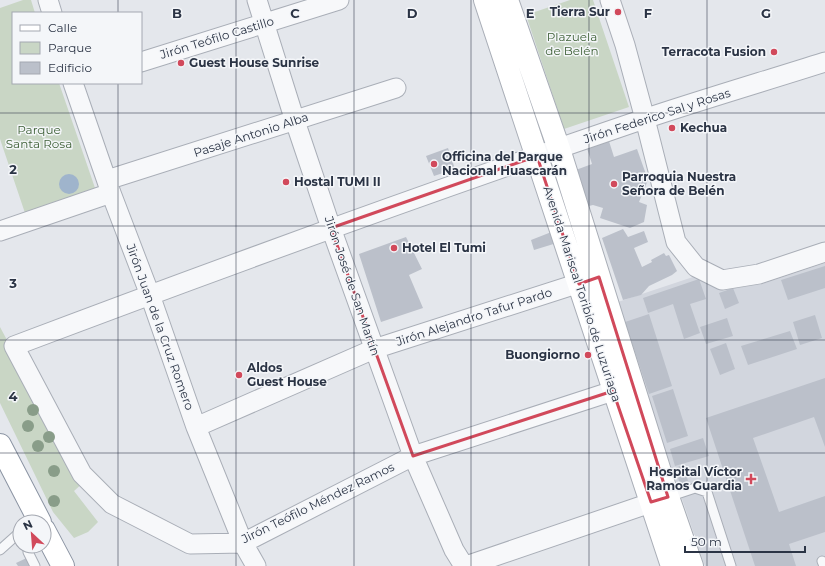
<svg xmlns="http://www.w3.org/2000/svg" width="825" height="566" viewBox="0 0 825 566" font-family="Montserrat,sans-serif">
  <rect width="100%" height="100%" fill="#e4e7ec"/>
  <path fill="#d2d6de" d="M825,263V566H705L615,303L696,276L712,284L736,288L762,284Z"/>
  <path fill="#c9d6c5" d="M23,0H31L35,13H13V83H59L95,188L25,213L0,139V8Z
    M570,0H593L629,107L564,129L526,15Z
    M0,327L80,476L85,481L74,491L98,522L88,532L74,538L53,512L0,403Z"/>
  <path fill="#9fb4cc" d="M59 184a10 10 0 1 1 20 0a10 10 0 1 1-20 0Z"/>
  <path fill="#bbc0ca" d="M608,138L614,157L637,149L648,180L639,202L647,205L644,222L630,228L600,218L603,208L593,205L585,207L573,171L592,164L586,145Z
    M448,148L455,169L434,176L426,156Z
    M623,229L628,237L644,231L648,242L634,248L642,267L652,262L651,260L664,253L666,256L669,255L677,271L672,275L649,286L641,295L623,300L602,238Z
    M554,231L560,242L534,250L531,240Z
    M406,237L422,269L409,275L423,308L381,322L359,254Z
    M825,266V288L788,300L781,280Z
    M699,279L706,299L690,304L700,333L684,339L673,304L648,313L643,298Z
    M733,288L739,303L725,309L719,293Z
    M649,314L672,386L649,394L625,322Z
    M815,315L822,338L800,345L793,322Z
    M727,318L733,336L706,344L700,327Z
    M790,331L797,349L748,365L741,346Z
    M726,343L735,369L720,375L710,349Z
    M825,378V447L814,417L753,438L779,512L825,496V532L789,544L796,566H755L706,418Z
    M673,389L688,436L667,443L652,396Z
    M703,438L709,456L675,466L670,449Z
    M683,465L688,481L680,484L675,468Z
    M33,555L39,566H18L16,563Z"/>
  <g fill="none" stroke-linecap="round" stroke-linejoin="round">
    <defs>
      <path id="lane" d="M668,497L695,488L707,492L731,566
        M29,546L28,552L35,566
        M0,550L20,532
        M822,561L824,566"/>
      <path id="street" d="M48,0L52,13
        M257,0L295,121L331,228L413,456L454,550L464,566
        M610,0L625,45L645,119L676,242L696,267L722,280L759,274L825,252
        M141,62L339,0
        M73,83L111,193L150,295L196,427L243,543L256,566
        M107,180L396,88
        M0,231L111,193
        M613,391L413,456L243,543L190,544L112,504L82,474L14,346C223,267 432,191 644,119C704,99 765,81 825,62
        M196,427L374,349L592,279
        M466,566L665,498"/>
      <path id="secondary" d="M485,0L672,566
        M507,0L559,149L668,497L692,566"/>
      <path id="highway" d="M0,445L40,522
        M44,530L63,566"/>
    </defs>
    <use href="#lane" stroke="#a9aeb7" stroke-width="11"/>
    <use href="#street" stroke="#a9aeb7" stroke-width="21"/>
    <use href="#secondary" stroke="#a9aeb7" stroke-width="24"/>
    <use href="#highway" stroke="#8b94a3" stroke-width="24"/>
    <use href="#lane" stroke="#f7f8fa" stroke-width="9"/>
    <use href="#street" stroke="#f7f8fa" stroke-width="19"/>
    <use href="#secondary" stroke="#fff" stroke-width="22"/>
    <use href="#highway" stroke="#fff" stroke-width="22"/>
  </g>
  <g fill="#899d89">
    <circle cx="33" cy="410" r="6"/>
    <circle cx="28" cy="426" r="6"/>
    <circle cx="49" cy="437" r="6"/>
    <circle cx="38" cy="446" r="6"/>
    <circle cx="54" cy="471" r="6"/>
    <circle cx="54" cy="501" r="6"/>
  </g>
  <path fill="none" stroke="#d1495b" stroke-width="3" stroke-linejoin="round" d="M537,156L579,284L599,277L668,497L651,502L613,391L413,456L331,228Z"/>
  <path fill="none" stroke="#2b3445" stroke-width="1" stroke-opacity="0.55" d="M118,0V13M236,0V566M354,0V566M471,0V566M589,0V566M707,0V566M118,83V566M0,113H825M0,226H825M0,340H825M0,453H825"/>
  <g fill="#d1495b" stroke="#f4f6f9" stroke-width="1.5">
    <circle cx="618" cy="12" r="4"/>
    <circle cx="774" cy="52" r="4"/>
    <circle cx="181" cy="63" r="4"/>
    <circle cx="672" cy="128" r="4"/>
    <circle cx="434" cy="164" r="4"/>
    <circle cx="286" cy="182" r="4"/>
    <circle cx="614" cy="184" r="4"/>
    <circle cx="394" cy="248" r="4"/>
    <circle cx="588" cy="355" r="4"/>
    <circle cx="239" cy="375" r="4"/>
    <path d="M749 473h4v4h4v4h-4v4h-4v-4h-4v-4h4z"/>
  </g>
  <g text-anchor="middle" stroke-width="3" stroke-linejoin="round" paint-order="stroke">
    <g font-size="12" font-weight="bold" fill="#2b3445" stroke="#f4f6f9" text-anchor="start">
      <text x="610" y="16" text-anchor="end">Tierra Sur</text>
      <text x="766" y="56" text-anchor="end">Terracota Fusion</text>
      <text x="189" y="67">Guest House Sunrise</text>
      <text x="680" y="132">Kechua</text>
      <text x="442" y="161">Officina del Parque<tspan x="442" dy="14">Nacional Huascarán</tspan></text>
      <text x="622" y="181">Parroquia Nuestra<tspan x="622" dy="14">Señora de Belén</tspan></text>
      <text x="294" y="186">Hostal TUMI II</text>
      <text x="402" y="252">Hotel El Tumi</text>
      <text x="580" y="359" text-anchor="end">Buongiorno</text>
      <text x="247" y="372">Aldos<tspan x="247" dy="14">Guest House</tspan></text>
      <text x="742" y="476" text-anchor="end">Hospital Víctor<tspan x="742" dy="14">Ramos Guardia</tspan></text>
    </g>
    <g font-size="12" fill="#3f6138" stroke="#f4f6f9">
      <text x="572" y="41">Plazuela<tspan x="572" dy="14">de Belén</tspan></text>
      <text x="39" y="134">Parque<tspan x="39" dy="14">Santa Rosa</tspan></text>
    </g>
    <g font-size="12" fill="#2b3445" stroke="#f4f6f9">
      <text transform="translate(217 38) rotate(-17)" y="4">Jirón Teófilo Castillo</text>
      <text transform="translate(657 116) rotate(-18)" y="4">Jirón Federico Sal y Rosas</text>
      <text transform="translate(251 135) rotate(-18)" y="4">Pasaje Antonio Alba</text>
      <text transform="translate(352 286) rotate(71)" y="4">Jirón José de San Martín</text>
      <text transform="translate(582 294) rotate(72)" y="4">Avenida Mariscal Toribio de Luzuriaga</text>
      <text transform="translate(474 317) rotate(-18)" y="4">Jirón Alejandro Tafur Pardo</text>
      <text transform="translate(160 327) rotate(70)" y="4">Jirón Juan de la Cruz Romero</text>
      <text transform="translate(318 503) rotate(-26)" y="4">Jirón Teófilo Méndez Ramos</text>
    </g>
  </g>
  <g font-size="13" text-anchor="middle" font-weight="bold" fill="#2b3445" stroke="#f4f6f9" stroke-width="3" stroke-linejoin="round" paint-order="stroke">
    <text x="177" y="18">B</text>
    <text x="295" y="18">C</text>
    <text x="412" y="18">D</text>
    <text x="530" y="18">E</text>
    <text x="648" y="18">F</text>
    <text x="766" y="18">G</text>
    <text x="13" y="174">2</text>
    <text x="13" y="288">3</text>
    <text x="13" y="401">4</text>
  </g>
  <rect x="12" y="12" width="130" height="72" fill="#f4f6f9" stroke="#a4a8b1"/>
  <rect x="20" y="25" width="20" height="6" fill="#ffffff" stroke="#a4a8b1"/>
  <text x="48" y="32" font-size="12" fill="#2b3445">Calle</text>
  <rect x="20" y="42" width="20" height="12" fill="#c9d6c5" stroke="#a4a8b1"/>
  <text x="48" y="52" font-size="12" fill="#2b3445">Parque</text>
  <rect x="20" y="62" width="20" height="12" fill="#bbc0ca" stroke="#a4a8b1"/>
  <text x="48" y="72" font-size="12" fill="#2b3445">Edificio</text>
  <g transform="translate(32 534) rotate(334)"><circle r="19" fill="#f4f6f9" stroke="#a4a8b1"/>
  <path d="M0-3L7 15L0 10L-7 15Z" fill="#d1495b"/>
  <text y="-6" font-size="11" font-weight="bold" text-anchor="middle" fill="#2b3445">N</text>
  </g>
  <path d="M685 546v6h120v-6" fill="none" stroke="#2b3445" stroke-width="2"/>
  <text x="691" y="546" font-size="12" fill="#2b3445" stroke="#f4f6f9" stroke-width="3" paint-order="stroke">50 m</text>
</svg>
